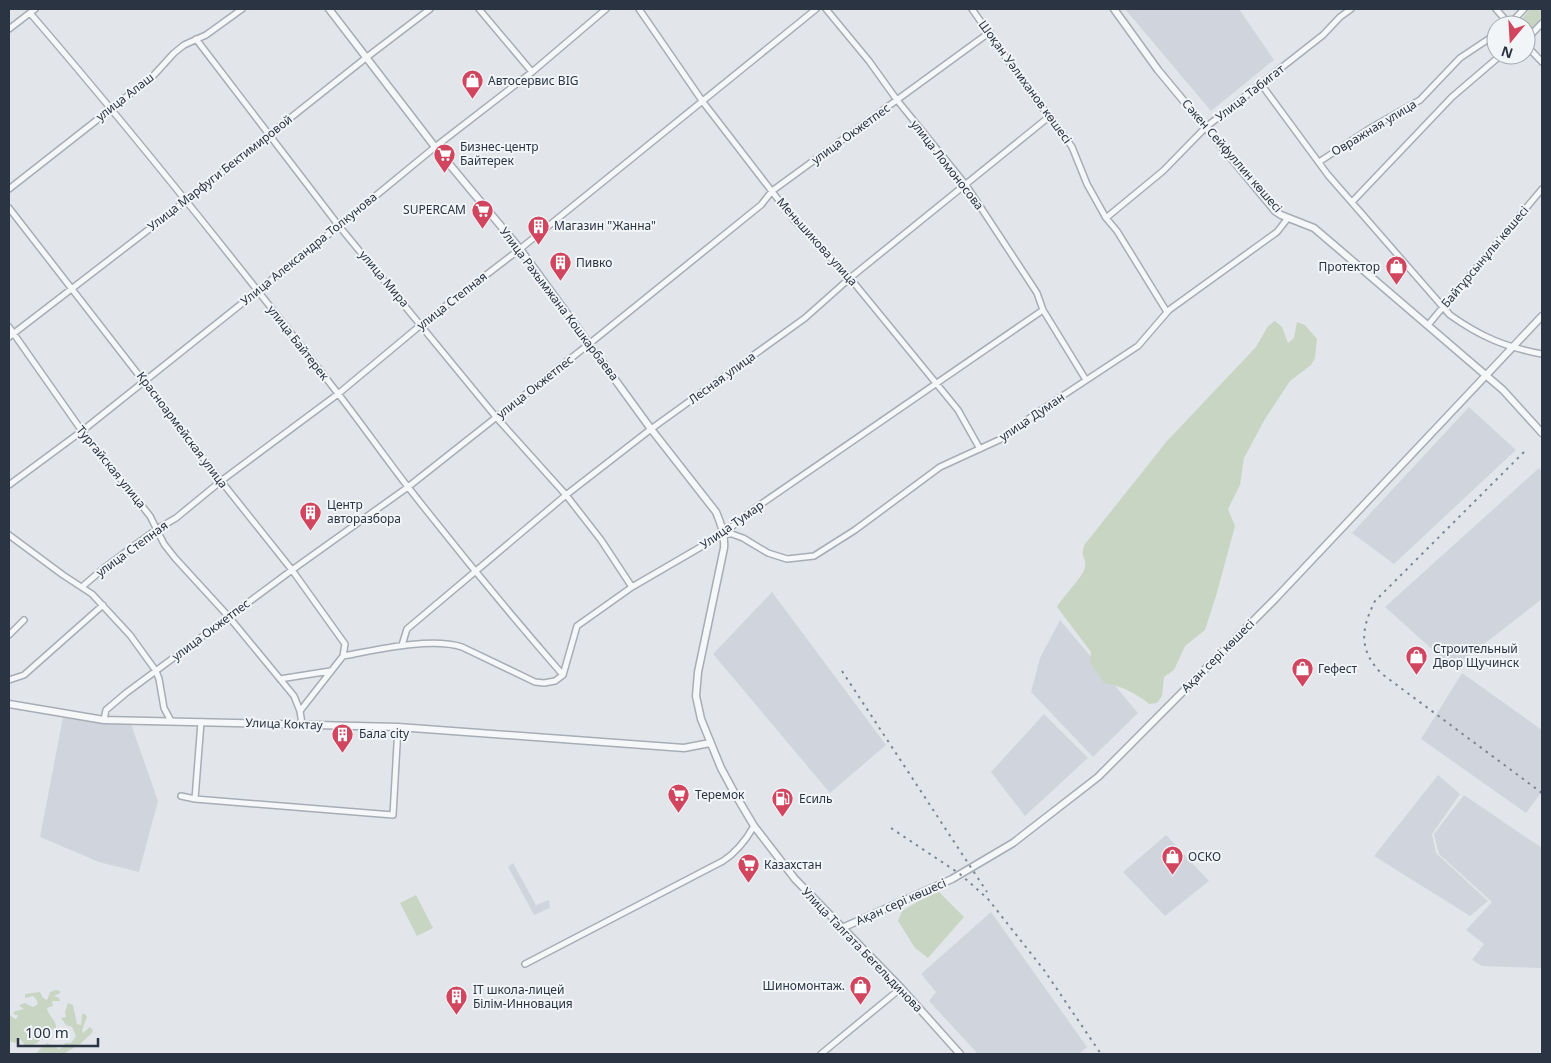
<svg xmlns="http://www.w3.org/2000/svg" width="1551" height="1063" viewBox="0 0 1551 1063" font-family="'Noto Sans',sans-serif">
  <rect width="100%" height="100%" fill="#e2e6eb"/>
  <path fill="#d0d5dd" d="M1125,9H1239L1274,60L1211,111Z
    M1469,407L1516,450L1394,564L1352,533Z
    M1539,468L1542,472V599L1453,668L1385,607Z
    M772,592L886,745L830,793L713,654Z
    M1060,620L1138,713L1093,757L1031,692L1040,658Z
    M1462,673L1542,730V792L1526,813L1421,739Z
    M1044,714L1088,758L1025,816L991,772Z
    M63,717L105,723L131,724L158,801L139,872L99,862L40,837Z
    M1438,775L1460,794L1432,834L1436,853L1488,901L1470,916L1374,856Z
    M1464,795L1542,848V968L1482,966L1472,960L1484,944L1466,930L1492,902L1439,854L1434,834Z
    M1166,835L1209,881L1165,916L1123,872Z
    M513,863L536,905L549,900L550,908L534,915L508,867Z
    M991,912L1087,1047L1079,1054H978L929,1001L936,992L921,974Z"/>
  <path fill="#c8d5c3" d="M1530,9H1542V18L1526,35V25H1517Z
    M1275,321L1282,327L1288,343L1294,338L1297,322L1305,325L1317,339L1315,358L1311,365L1290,381L1265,419L1244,458L1240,485L1228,509L1235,526L1216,596L1205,630L1185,646L1174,670L1164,677L1162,696L1157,703L1149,704C1136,693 1121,686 1104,683L1090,662L1091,652L1057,607C1063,596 1084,576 1085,567C1087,557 1079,557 1085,544L1167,441L1256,347L1268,326Z
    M937,890L964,917L928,958L915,948L898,921L902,911Z
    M416,895L433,928L417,936L400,903Z
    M56,990L60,991V993L54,996L59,998L60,1001H52L53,1006L47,1008C48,1016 57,1020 56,1029L50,1030L48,1035L43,1036C39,1043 33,1047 25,1045L20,1039L15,1043L9,1041L10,1015L15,1019L17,1018L18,1015H15L13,1012L24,1009L19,1006L21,1004L25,1003L33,1007L38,1004L36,999L33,996L25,998V994L40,992L43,998L47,1000L50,992Z
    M68,1003L73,1005L77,1024L81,1025L82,1014H85L87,1017L82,1030L83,1033L90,1027L93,1030L92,1033L79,1045L68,1051L65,1054H36L41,1048L47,1043L59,1049L63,1047L65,1043H71L76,1036L72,1027L66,1025L61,1018L66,1017L65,1012Z"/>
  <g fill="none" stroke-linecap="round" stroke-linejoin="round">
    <defs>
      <path id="minor" d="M479,9L532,72
        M639,9L703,102L794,220L850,278L958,410L980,449
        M826,9L869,61L897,100L966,185L1037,293L1043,310L1086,380
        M972,9L1037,102L1050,116L1072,147L1087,184L1106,218L1117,231L1167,312
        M1496,9L1510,25
        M30,13C136,136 237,263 336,391C361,423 384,456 408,487C458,551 510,614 563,675
        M1509,25L1524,9
        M9,29L35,9
        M196,39L339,226L496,417L566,495L601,540L632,587
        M1526,40L1542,23
        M1526,45L1542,62
        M1261,84L1328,175L1450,315C1481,337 1505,347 1542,354
        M1319,162L1369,129L1420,100L1460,58L1496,34
        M9,189L153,76L174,53L184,45L206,35L242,9
        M1352,202L1452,97L1501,55
        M9,208L221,481L292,570L345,644L343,656
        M1106,218L1163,171L1206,127L1323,35L1340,17L1351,9
        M1428,325L1542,189
        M9,327L82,431L150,516L164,544L175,558L229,617L294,696L300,711L302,724
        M9,337L187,200L367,57L430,9
        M9,485L82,431L339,226L435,147L532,72L606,9
        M723,534H732L743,538L768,553L787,559L814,556L855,530L940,467L1001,439L1038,412L1138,346L1169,310L1277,232L1288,218
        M9,535L63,575L92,594L130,635L156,671L159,679L164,708L171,721
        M83,586L104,568L157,529L176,518L221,481L338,394L422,324L520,249L816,9
        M9,635L24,620
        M402,645L407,629L566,495L651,429L805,318L850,278L1050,116
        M280,679L330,671
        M9,680L24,675L103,605
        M300,711L343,656C376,650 430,637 462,647L535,682L544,683L555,681L563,675L577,626L632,587L723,534L751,511L1043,310
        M104,720L106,710L126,693L292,570L408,487L589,344L761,205L772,191L990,32
        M181,796L195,799L393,815L398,727
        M195,799L201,722
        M525,964L723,861C737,852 746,840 754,826
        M821,1054L901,988"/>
      <path id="tertiary" d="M329,9L435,147L520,249L651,429L716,512C721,524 725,535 724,548L698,672L696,696L701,719L721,768L735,794L754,826L795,879L901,988L960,1054
        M1114,9L1158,70L1275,211L1281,215L1314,228L1341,251L1503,390L1542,433
        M9,704L104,720L398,727L684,748L710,743
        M842,928L952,879L1013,843L1098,777L1275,599L1542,316"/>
    </defs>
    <use href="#minor" stroke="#a7adb5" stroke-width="8"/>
    <use href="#tertiary" stroke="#a7adb5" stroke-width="9"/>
    <use href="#minor" stroke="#f5f7f9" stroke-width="5"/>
    <use href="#tertiary" stroke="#f5f7f9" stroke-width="6"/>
    <path stroke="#7b8695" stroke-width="2" stroke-dasharray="2.5 5" stroke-linecap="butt" d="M1524,452L1375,601C1361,629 1358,650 1382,674L1542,793
      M842,671L987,892
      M891,828L960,874L988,899L1044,970L1101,1054"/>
  </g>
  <defs>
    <symbol id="shop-pin" viewBox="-11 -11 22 30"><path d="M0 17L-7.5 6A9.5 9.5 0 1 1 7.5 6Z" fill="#d1465e" stroke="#f2f5f8"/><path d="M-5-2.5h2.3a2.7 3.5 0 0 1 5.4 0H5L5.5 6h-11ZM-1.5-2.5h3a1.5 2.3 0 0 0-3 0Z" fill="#fff"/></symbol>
    <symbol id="supermarket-pin" viewBox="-11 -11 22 30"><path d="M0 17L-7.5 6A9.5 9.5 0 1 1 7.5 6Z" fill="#d1465e" stroke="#f2f5f8"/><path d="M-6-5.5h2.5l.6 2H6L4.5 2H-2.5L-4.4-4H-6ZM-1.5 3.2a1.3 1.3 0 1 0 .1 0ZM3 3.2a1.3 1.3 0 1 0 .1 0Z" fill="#fff"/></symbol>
    <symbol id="building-pin" viewBox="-11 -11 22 30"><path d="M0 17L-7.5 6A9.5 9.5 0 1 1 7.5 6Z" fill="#d1465e" stroke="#f2f5f8"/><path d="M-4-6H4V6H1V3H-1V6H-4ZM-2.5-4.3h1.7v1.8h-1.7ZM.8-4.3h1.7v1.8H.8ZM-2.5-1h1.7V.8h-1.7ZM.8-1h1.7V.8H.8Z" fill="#fff"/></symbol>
    <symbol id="fuel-pin" viewBox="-11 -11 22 30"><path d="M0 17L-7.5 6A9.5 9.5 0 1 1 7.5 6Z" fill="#d1465e" stroke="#f2f5f8"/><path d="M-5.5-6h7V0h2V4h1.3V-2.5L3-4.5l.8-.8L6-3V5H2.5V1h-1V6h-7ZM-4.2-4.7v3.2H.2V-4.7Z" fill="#fff"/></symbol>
  </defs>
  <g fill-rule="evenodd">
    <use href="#shop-pin" x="460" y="68" width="25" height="34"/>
    <use href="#supermarket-pin" x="432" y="142" width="25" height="34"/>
    <use href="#supermarket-pin" x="470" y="198" width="25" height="34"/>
    <use href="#building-pin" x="526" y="214" width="25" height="34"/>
    <use href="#building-pin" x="548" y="250" width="25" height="34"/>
    <use href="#shop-pin" x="1384" y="254" width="25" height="34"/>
    <use href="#building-pin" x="298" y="500" width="25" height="34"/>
    <use href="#shop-pin" x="1404" y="644" width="25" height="34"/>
    <use href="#shop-pin" x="1290" y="656" width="25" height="34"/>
    <use href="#building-pin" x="330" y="722" width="25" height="34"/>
    <use href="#supermarket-pin" x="666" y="782" width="25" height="34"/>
    <use href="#fuel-pin" x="770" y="786" width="25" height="34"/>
    <use href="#shop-pin" x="1160" y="844" width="25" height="34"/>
    <use href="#supermarket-pin" x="736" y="852" width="25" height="34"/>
    <use href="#shop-pin" x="848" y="974" width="25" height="34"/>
    <use href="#building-pin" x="444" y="984" width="25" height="34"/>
  </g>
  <g text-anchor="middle" stroke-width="4" stroke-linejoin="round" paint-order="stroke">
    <g font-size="12" fill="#2a3443" stroke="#f2f5f8" text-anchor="start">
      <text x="488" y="85">Автосервис BIG</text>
      <text x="460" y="151">Бизнес-центр<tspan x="460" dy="14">Байтерек</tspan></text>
      <text x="466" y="214" text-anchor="end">SUPERCAM</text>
      <text x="554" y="230">Магазин "Жанна"</text>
      <text x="576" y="267">Пивко</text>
      <text x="1380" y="271" text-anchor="end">Протектор</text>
      <text x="327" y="509">Центр<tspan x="327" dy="14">авторазбора</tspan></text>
      <text x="1433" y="653">Строительный<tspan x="1433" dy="14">Двор Щучинск</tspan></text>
      <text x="1318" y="673">Гефест</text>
      <text x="359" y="738">Бала city</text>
      <text x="695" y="799">Теремок</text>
      <text x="799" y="803">Есиль</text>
      <text x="1188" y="861">ОСКО</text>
      <text x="764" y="869">Казахстан</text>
      <text x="845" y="990" text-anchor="end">Шиномонтаж.</text>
      <text x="473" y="994">IT школа-лицей<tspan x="473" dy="14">Білім-Инновация</tspan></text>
    </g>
    <g font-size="12" fill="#2a3443" stroke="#f2f5f8">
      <text transform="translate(1025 82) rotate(54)" y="4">Шоқан Уәлиханов көшесі</text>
      <text transform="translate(1250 93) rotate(-38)" y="4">Улица Табигат</text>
      <text transform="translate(125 97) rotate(-38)" y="4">улица Алаш</text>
      <text transform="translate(1374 128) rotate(-31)" y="4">Овражная улица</text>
      <text transform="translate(851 134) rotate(-36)" y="4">улица Окжетпес</text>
      <text transform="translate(1232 156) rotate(49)" y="4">Сәкен Сейфуллин көшесі</text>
      <text transform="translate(947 165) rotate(52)" y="4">улица Ломоносова</text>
      <text transform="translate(220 173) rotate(-38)" y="4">Улица Марфуги Бектимировой</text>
      <text transform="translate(817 242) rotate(48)" y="4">Меньшикова улица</text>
      <text transform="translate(309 249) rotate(-39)" y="4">Улица Александра Толкунова</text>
      <text transform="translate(1485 257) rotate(-50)" y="4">Байтұрсынұлы көшесі</text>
      <text transform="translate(384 279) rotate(50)" y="4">улица Мира</text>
      <text transform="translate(452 301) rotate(-38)" y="4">улица Степная</text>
      <text transform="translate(559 304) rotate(53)" y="4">Улица Рахымжана Кошкарбаева</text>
      <text transform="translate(298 343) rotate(52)" y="4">улица Байтерек</text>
      <text transform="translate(722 378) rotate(-36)" y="4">Лесная улица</text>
      <text transform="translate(535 387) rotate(-38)" y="4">улица Окжетпес</text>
      <text transform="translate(1032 417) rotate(-34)" y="4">улица Думан</text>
      <text transform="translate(182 430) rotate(53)" y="4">Красноармейская улица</text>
      <text transform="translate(111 467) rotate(51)" y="4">Тургайская улица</text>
      <text transform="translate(732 525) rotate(-35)" y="4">Улица Тумар</text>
      <text transform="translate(132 549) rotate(-36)" y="4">улица Степная</text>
      <text transform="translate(211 630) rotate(-37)" y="4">улица Окжетпес</text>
      <text transform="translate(1218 656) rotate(-45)" y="4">Ақан сері көшесі</text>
      <text transform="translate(284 724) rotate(2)" y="4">Улица Коктау</text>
      <text transform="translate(901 902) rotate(-24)" y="4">Ақан сері көшесі</text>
      <text transform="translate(862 950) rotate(46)" y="4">Улица Талгата Бегельдинова</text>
    </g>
  </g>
  <rect width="1551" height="1063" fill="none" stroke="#2a3443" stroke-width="20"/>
  <g transform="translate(1511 40) rotate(198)"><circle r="24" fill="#f2f5f8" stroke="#a2a8b0"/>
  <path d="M0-4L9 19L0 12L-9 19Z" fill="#d1465e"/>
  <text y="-8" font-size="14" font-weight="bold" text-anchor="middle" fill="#2a3443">N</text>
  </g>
  <path d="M18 1038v8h80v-8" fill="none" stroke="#2a3443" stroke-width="2.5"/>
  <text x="25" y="1038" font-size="15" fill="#2a3443" stroke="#f2f5f8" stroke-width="4" paint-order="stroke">100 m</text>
</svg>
